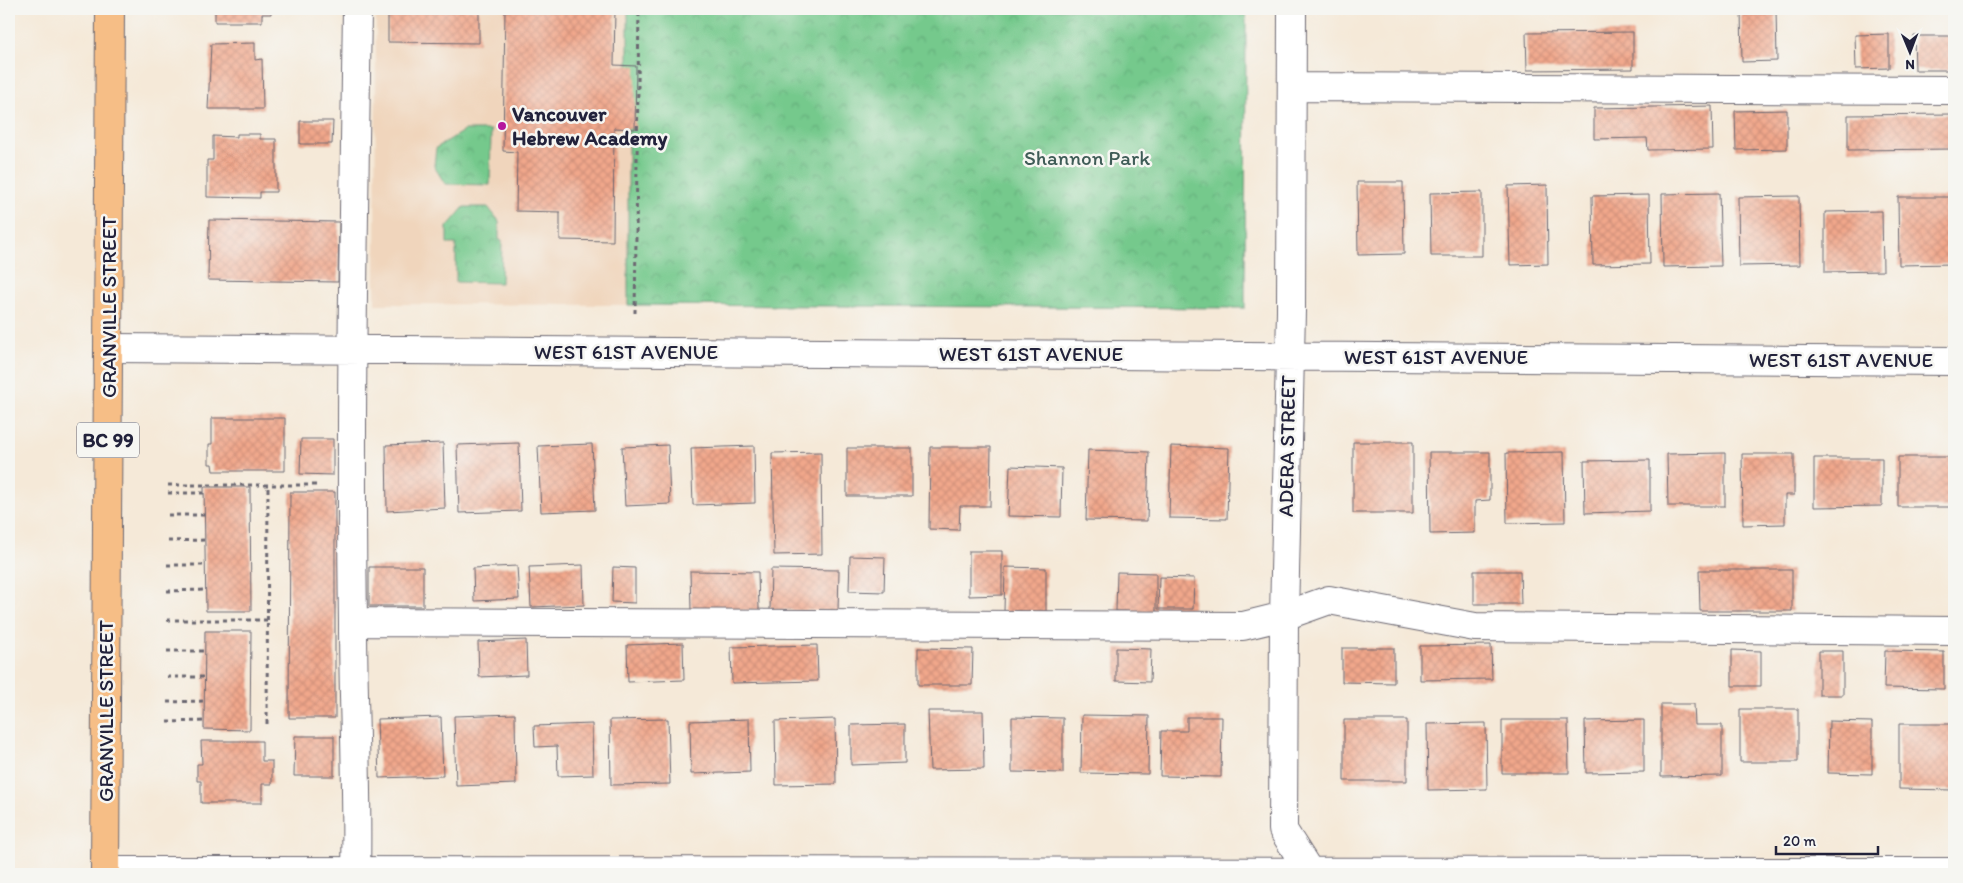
<svg xmlns="http://www.w3.org/2000/svg" width="1963" height="883" viewBox="0 0 1963 883" font-family="Itim,sans-serif">
  <defs>
    <pattern id="park-crowns" width="20" height="18" patternUnits="userSpaceOnUse" patternTransform="scale(1.25)"><rect width="20" height="18" fill="#74c98c"/><path d="M2 6a3 3 0 1 1 6 0M12 15a3 3 0 1 1 6 0" fill="none" stroke="#64ac7a"/></pattern>
    <pattern id="building-cross-hatch" width="8" height="8" patternUnits="userSpaceOnUse" patternTransform="scale(1.25)"><rect width="8" height="8" fill="#f1a78b"/><path d="M0 0l8 8M0 8l8-8" fill="none" stroke="#ce8f79"/></pattern>
  </defs>
  <rect width="100%" height="100%" fill="#f6f6f2"/>
  <filter id="ink" filterUnits="userSpaceOnUse"><feTurbulence type="fractalNoise" baseFrequency=".02" numOctaves="2"/><feDisplacementMap in="SourceGraphic" scale="10" xChannelSelector="R" yChannelSelector="G"/><feConvolveMatrix kernelMatrix="1 2 1 2 8 2 1 2 1" color-interpolation-filters="sRGB"/></filter>
  <filter id="wash" filterUnits="userSpaceOnUse"><feTurbulence type="fractalNoise" baseFrequency=".0096" numOctaves="4" result="noise"/><feDisplacementMap in="SourceGraphic" scale="20" xChannelSelector="R" yChannelSelector="G"/><feGaussianBlur stdDeviation="1.12" result="paint"/><feColorMatrix in="noise" values="0 0 0 0 0 0 0 0 0 0 0 0 0 0 0 0 0 1.4 0 .05"/><feComposite in="paint" operator="in"/></filter>
  <g filter="url(#wash)">
    <rect width="100%" height="100%" fill="#f5e9d8"/>
    <path fill="#f0d5bc" d="M376,9H628V305L375,304Z"/>
    <path fill="url(#park-crowns)" stroke="#4b7664" d="M628,9H1246L1245,308L628,305Z
      M465,130H491L490,185L445,184L434,166L436,148Z
      M464,207H488L499,221V240H502L501,283L456,282V244H447V227Z"/>
    <g id="blocks">
      <path fill="url(#building-cross-hatch)" d="M215,9H278V10L271,11V14H262V22H215Z
        M388,9H479V43L388,42Z
        M505,9H615L614,65L636,66L635,129L614,128L613,241L560,240V212L516,211L517,152L503,151Z
        M1741,9H1776L1777,61L1742,62Z
        M1633,32V69L1527,70L1526,33Z
        M1889,34V68L1856,69L1855,35Z
        M1914,36H1954V70H1915Z
        M255,43V60L262,59L263,109H208L211,44Z
        M1712,106L1713,149L1648,150L1647,138L1594,139V108Z
        M1787,110V149L1736,150L1735,111Z
        M1954,114V149L1848,150V115Z
        M300,121H333L332,144H300Z
        M237,134H260V139H276V192H260V198L207,197V160H213V136L237,137Z
        M1357,182H1403L1404,254L1358,255Z
        M1547,185L1548,264L1510,265L1508,186Z
        M1482,192V256H1431L1430,193Z
        M1719,193L1721,266L1663,267L1662,194Z
        M1649,195L1650,264L1593,265L1592,196Z
        M1799,196L1800,265L1739,266L1738,197Z
        M1898,197H1954V264L1899,265Z
        M1882,211L1883,271L1825,272V212Z
        M209,220L339,222L338,282L208,280Z
        M212,418H285V471H213L212,464H209V444H212Z
        M301,439H333V475L300,474Z
        M1353,442H1413V513H1353Z
        M443,443L445,508L387,511L386,445Z
        M519,443L521,511L459,513L457,445Z
        M592,444L595,510L541,512L538,446Z
        M668,445L670,504L625,506L622,447Z
        M754,446L755,503L693,505L691,448Z
        M1171,446L1229,448L1227,519L1169,518Z
        M930,447H991L990,506H960L959,530L929,529Z
        M847,448H912V496H847Z
        M1088,450L1149,452L1147,521L1086,520Z
        M821,452L822,554L774,555L772,453Z
        M1429,452H1490V500L1475,501V533L1430,534Z
        M1564,452L1565,522L1507,523L1506,453Z
        M1725,453V506H1668L1667,454Z
        M1742,454H1794V495H1785V524L1743,525Z
        M1898,457H1954V507H1898Z
        M1814,458H1882V506L1814,507Z
        M1650,460V511L1585,513L1584,461Z
        M1010,466L1062,468L1061,517L1008,516Z
        M204,487H250L251,611H206Z
        M290,492H335V718H289Z
        M969,551H1002V595L969,596Z
        M850,556L885,557L884,592L849,591Z
        M583,565L584,605L531,607L529,567Z
        M517,566L519,599L474,601L473,568Z
        M369,567H423V606H369Z
        M613,567L635,568V603L612,602Z
        M1005,567L1046,568V613L1004,612Z
        M771,569L839,570L838,611L770,610Z
        M1699,570H1792V611H1700Z
        M690,571L758,572L759,610H691Z
        M1474,571H1520L1521,604H1474Z
        M1117,572L1156,573V612L1116,611Z
        M1159,577L1194,578L1193,609H1158Z
        M205,631H251L250,730L204,729Z
        M526,640L527,675L479,677L478,642Z
        M683,643L684,680L628,682L627,645Z
        M817,645L818,681L732,683L731,647Z
        M1491,645L1492,679L1420,680V646Z
        M918,648L973,649L972,685H918Z
        M1116,648L1151,649L1150,682L1116,681Z
        M1342,648H1394V683L1342,682Z
        M1732,650L1761,651V686H1732Z
        M1819,651H1843V695H1819Z
        M1885,651L1944,652V689L1884,688Z
        M1661,704H1694L1695,725H1722V776L1661,777Z
        M1740,709H1798V762H1740Z
        M928,711H983L984,769L930,770Z
        M515,714L516,784L456,786L454,716Z
        M1082,715L1149,716L1148,774L1081,773Z
        M441,717L443,776L379,778L377,719Z
        M1012,717L1063,718V773L1012,772Z
        M1187,717H1222L1221,777L1160,776L1161,731H1187Z
        M668,719L670,784L611,785L610,720Z
        M749,719L750,772L691,774L690,721Z
        M835,719L836,784L776,785L775,721Z
        M1344,720H1407V781H1344Z
        M1502,720H1568L1569,773H1502Z
        M1644,720V772L1586,773L1585,721Z
        M1829,721L1872,722V774L1828,773Z
        M1486,723L1487,789L1428,790L1427,724Z
        M592,724L593,775L558,776L557,746L535,747L534,726Z
        M905,724V763L851,765V725Z
        M1899,724H1954V790L1899,789Z
        M295,736H334V776H294Z
        M201,741H262V761H272V784H262V803H201V781H197V764H202Z"/>
    </g>
  </g>
  <g filter="url(#ink)">
    <use href="#blocks" fill-opacity="0" stroke="#6c6872" stroke-width="1"/>
    <g fill="none" stroke-linecap="round" stroke-linejoin="round">
      <defs>
        <path id="minor" d="M1292,9L1291,311L1284,616L1283,830L1311,874
          M1292,87L1954,90
          M109,348L1954,361
          M353,622L1243,626L1284,616L1329,600L1475,627L1954,631
          M105,871L1954,872
          M356,874C358,790 353,706 353,622C350,418 354,213 357,9"/>
        <path id="highway" d="M105,874L110,9"/>
      </defs>
      <use href="#minor" stroke="#6c6872" stroke-width="30"/>
      <use href="#highway" stroke="#6c6872" stroke-width="30"/>
      <path stroke="#6c6872" stroke-width="3" stroke-dasharray="4 4" stroke-linecap="butt" d="M635,313L639,9
        M168,485H320
        M168,493H204
        M168,515H205
        M168,541L205,540
        M167,565H205
        M167,591L205,590
        M167,620H267
        M167,651H205
        M167,677H205
        M167,702L205,701
        M167,722L205,721
        M267,724L268,485"/>
      <use href="#minor" stroke="#fff" stroke-width="28"/>
      <use href="#highway" stroke="#f6be86" stroke-width="28"/>
    </g>
  </g>
  <circle fill="#b5179e" stroke="#f6f6f2" stroke-width="2" cx="502" cy="126" r="5"/>
  <g text-anchor="middle" stroke-width="5" stroke-linejoin="round" paint-order="stroke">
    <rect fill="#f6f6f2" stroke="#626272" stroke-width="1" x="77" y="422.5" width="62" height="35" rx="4"/>
    <g font-size="20" font-weight="bold" fill="#22223b">
      <text x="108" y="447">BC 99</text>
    </g>
    <g font-size="21" font-weight="bold" fill="#22223b" stroke="#f6f6f2" text-anchor="start">
      <text x="512" y="121">Vancouver<tspan x="512" dy="24">Hebrew Academy</tspan></text>
    </g>
    <g font-size="21" fill="#3f5c57" stroke="#f6f6f2">
      <text x="1087" y="165">Shannon Park</text>
    </g>
    <g font-size="21" fill="#22223b" stroke="#f6f6f2">
      <text transform="translate(109 307) rotate(-90)" y="7">GRANVILLE STREET</text>
      <text x="626" y="359">WEST 61ST AVENUE</text>
      <text x="1031" y="361">WEST 61ST AVENUE</text>
      <text x="1436" y="364">WEST 61ST AVENUE</text>
      <text x="1841" y="367">WEST 61ST AVENUE</text>
      <text transform="translate(1287 446) rotate(-89)" y="7">ADERA STREET</text>
      <text transform="translate(106 711) rotate(-90)" y="7">GRANVILLE STREET</text>
    </g>
  </g>
  <rect width="1963" height="883" fill="none" stroke="#f6f6f2" stroke-width="30"/>
  <g transform="translate(1910 52) rotate(179)" stroke="#f6f6f2" stroke-width="4" paint-order="stroke">
  <path d="M0-4L9 19L0 12L-9 19Z" fill="#22223b"/>
  <text y="-8" font-size="14" font-weight="bold" text-anchor="middle" fill="#22223b">N</text>
  </g>
  <path d="M1776 846v8h102v-8" fill="none" stroke="#22223b" stroke-width="2.5"/>
  <text x="1783" y="846" font-size="15" fill="#22223b" stroke="#f6f6f2" stroke-width="4" paint-order="stroke">20 m</text>
</svg>
